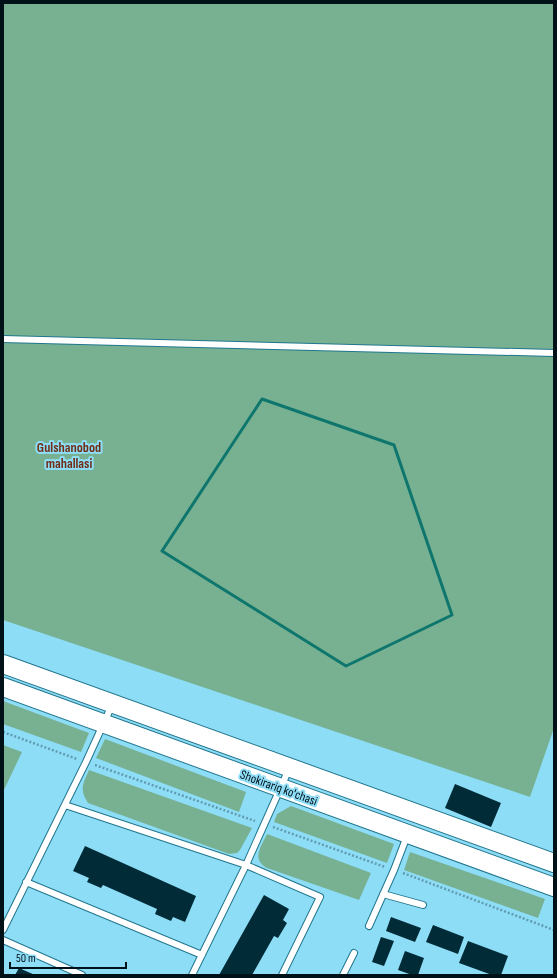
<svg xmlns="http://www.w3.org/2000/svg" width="557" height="978" viewBox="0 0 557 978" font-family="'Sofia Sans Condensed',sans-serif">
  <rect width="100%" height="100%" fill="#8eddf7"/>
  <path fill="#77b192" d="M3,3H554V728L530,797L3,620Z
    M3,701L89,733L81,752L3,724Z
    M105,739L246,792L239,812L96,758Z
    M3,745L22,752L3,792Z
    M89,770L252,828L240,850L237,853L229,854L88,803C79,789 83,784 89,770Z
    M291,806L394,844L387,863L274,822L277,814Z
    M267,834L371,873L359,900L267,868C251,859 261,847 267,834Z
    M410,852L545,899L538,918L404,870Z"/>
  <path fill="#012c37" d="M455,784L501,803L491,827L445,808Z
    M85,846L196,896L185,922L173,917L171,921L155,914L157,909L103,885L101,888L87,882L89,878L73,871Z
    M264,895L289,909L283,920L287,923L278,938L274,936L252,975H219Z
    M391,917L421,928L415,942L386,931Z
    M433,925L464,937L458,954L426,942Z
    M381,937L394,941L384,966L372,962Z
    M468,941L508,956L501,975H492L459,963Z
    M405,951L424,958L418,975H412L398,970Z
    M19,968L35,975H15Z"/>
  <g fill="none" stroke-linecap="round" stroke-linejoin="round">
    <defs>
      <path id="service" d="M3,339L554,353
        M65,805L246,865L320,897L282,975
        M26,882L202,955
        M383,894L423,905
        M369,926L394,870L407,836
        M3,930L86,762L112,705
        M3,940L82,975
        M192,975L246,865L289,769
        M343,975L354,953"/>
      <path id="secondary" d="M3,664L554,863
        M3,687L554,887"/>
    </defs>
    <use href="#service" stroke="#20768d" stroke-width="8"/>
    <use href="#secondary" stroke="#20768d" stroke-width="20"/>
    <path stroke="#619cb0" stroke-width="2.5" stroke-dasharray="2 2" stroke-linecap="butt" d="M3,732L77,759
      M95,765L255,821
      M273,827L385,867
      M403,873L554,930"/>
    <use href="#service" stroke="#fff" stroke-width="6"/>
    <use href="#secondary" stroke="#fff" stroke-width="18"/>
  </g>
  <path fill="none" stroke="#0f766e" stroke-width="3" stroke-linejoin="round" d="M262,399L394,445L452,615L346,666L162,551Z"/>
  <g text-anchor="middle" stroke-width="4" stroke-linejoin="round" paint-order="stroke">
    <g font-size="13" fill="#001117" stroke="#8eddf7">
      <text transform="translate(279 787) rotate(20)" y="5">Shokirariq ko'chasi</text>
    </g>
    <g font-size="14" font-weight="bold" fill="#6f2d14" stroke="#8eddf7">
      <text x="69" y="452">Gulshanobod<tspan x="69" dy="16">mahallasi</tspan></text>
    </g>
  </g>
  <rect width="557" height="978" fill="none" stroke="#001117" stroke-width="8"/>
  <path d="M10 962v6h116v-6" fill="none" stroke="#001117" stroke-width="2"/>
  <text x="16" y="962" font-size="12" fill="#001117" stroke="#8eddf7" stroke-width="3" paint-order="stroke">50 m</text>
</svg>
